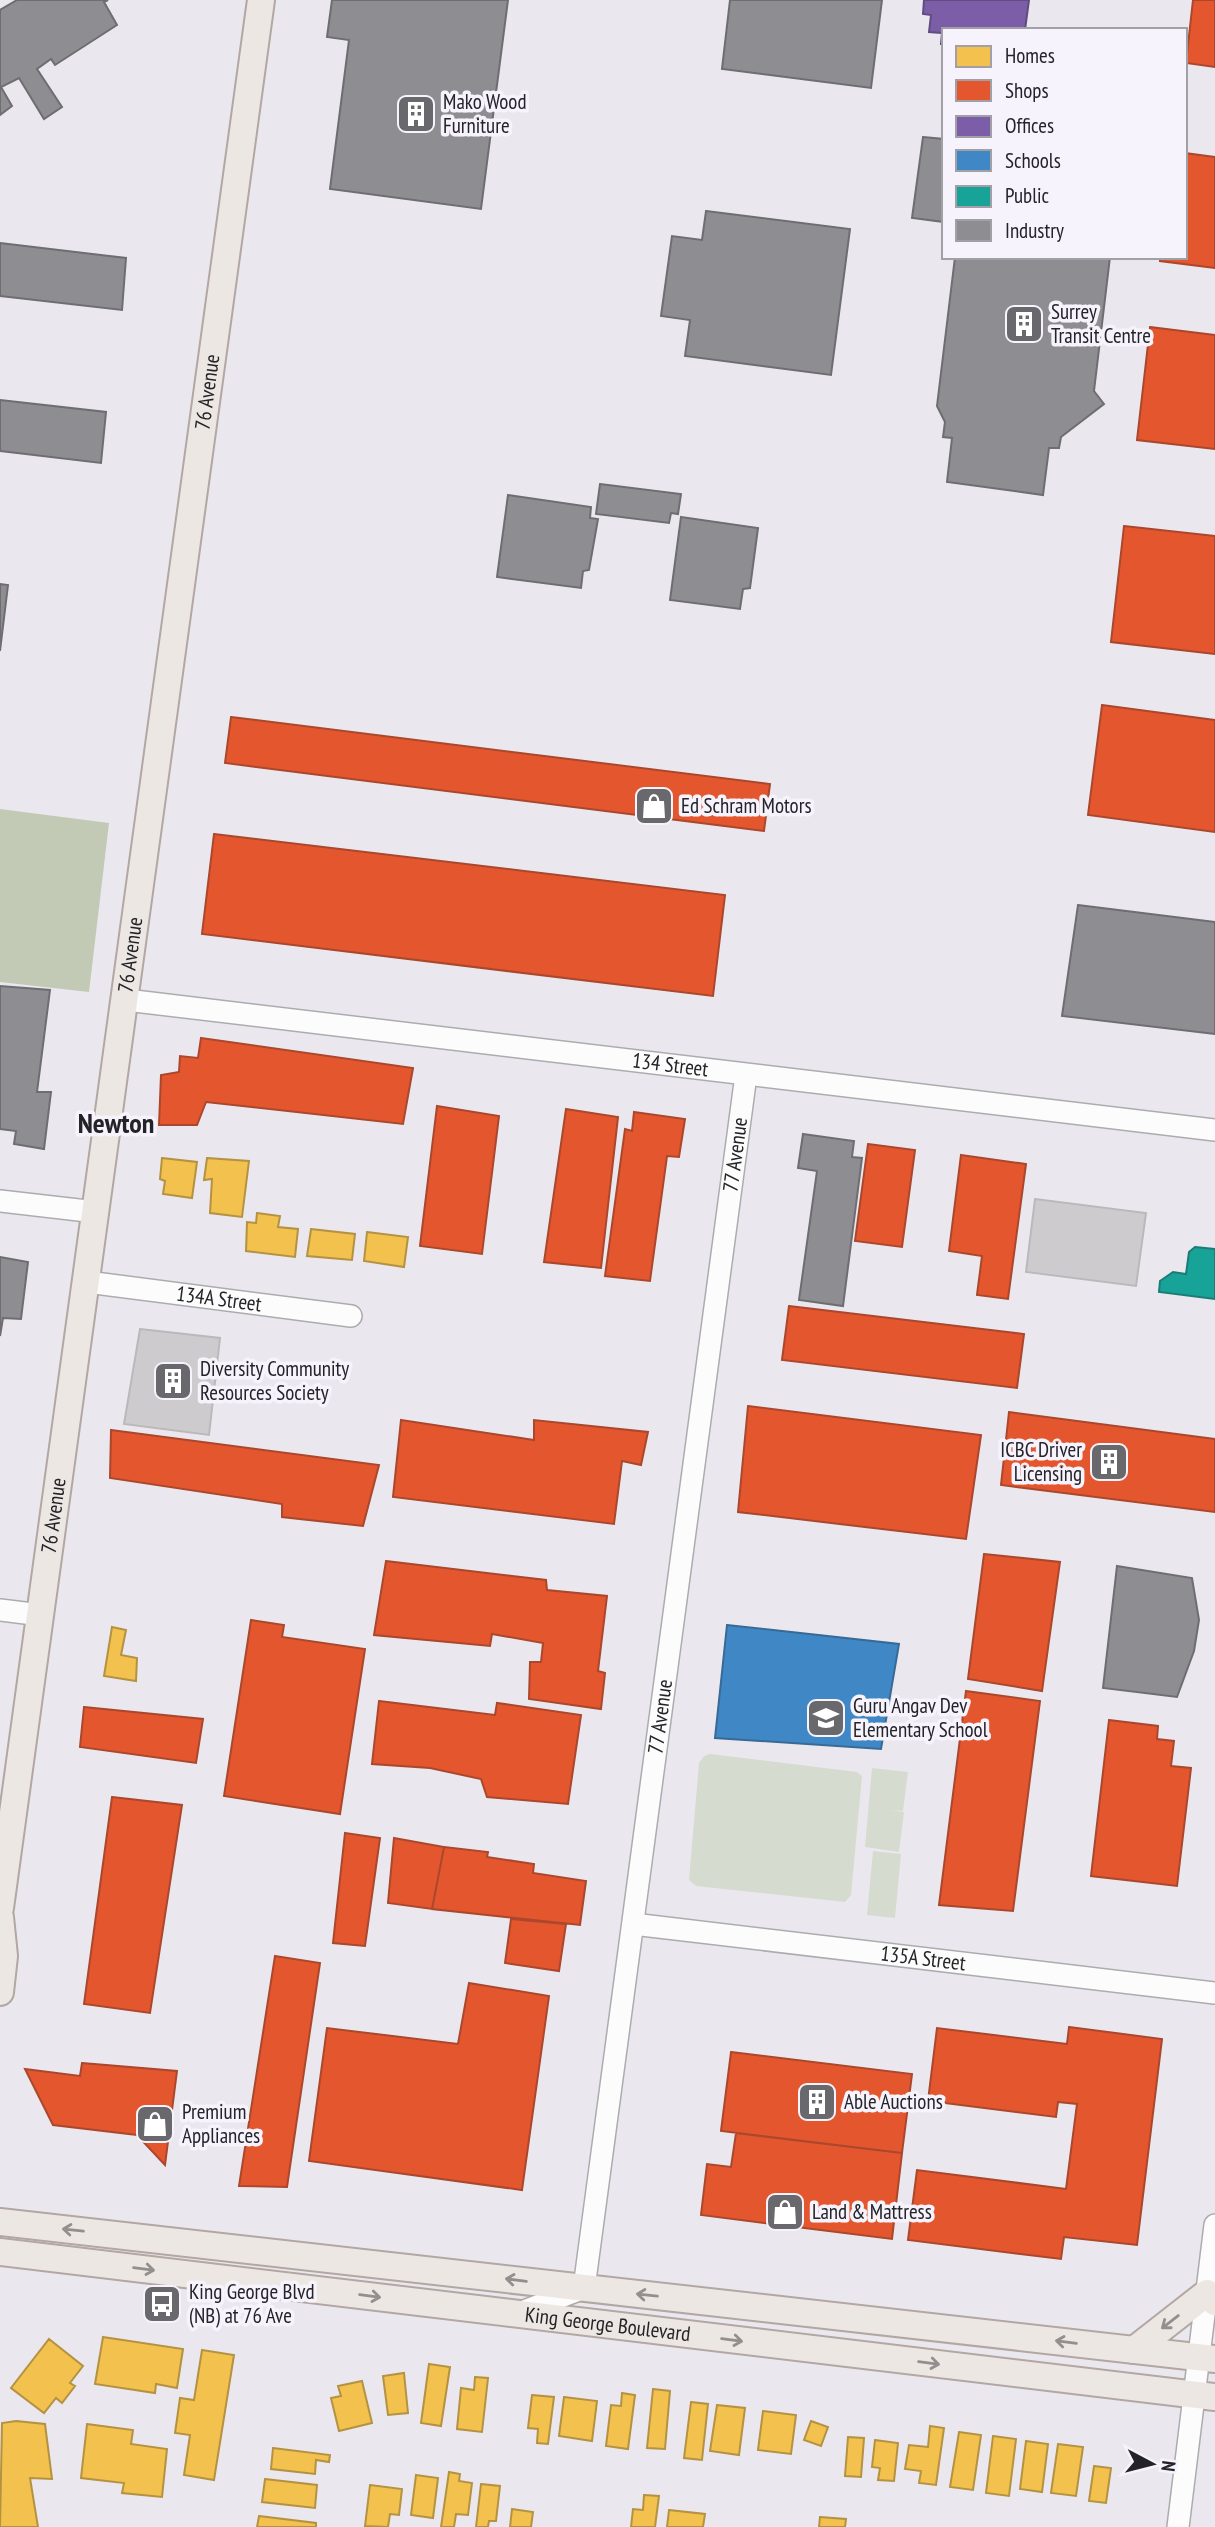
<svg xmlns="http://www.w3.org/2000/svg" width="1215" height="2527" viewBox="0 0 1215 2527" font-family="'PT Sans Narrow',sans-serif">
  <rect width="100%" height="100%" fill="#eae8ee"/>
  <path fill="#d6dbcf" d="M710,1754L857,1772L862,1776L851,1895L845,1902L696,1886L689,1880L699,1763L704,1756Z
    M872,1768L908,1772L903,1811L891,1810L904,1812L899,1852L865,1847Z
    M873,1851L901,1854L895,1918L867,1915Z"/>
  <path fill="#c2cab6" d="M0,809L109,823L89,992L0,982Z"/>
  <path fill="#f2c14e" stroke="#b49242" stroke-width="2" d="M162,1158L197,1162L192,1198L163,1194L165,1181L160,1179Z
    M207,1158L249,1161L242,1217L210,1213L212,1179L204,1180Z
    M257,1213L280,1216L278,1227L298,1229L295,1257L246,1251L247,1222L256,1223Z
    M311,1229L355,1234L352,1260L307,1256Z
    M367,1232L408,1237L404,1267L364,1261Z
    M112,1627L126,1630L121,1655L137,1658L136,1681L104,1676Z
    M103,2337L183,2349L177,2388L156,2384L155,2393L95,2384Z
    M49,2339L83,2366L70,2383L75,2386L62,2403L56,2398L44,2413L11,2388Z
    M202,2350L234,2355L214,2480L184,2475L190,2435L175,2433L180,2398L194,2400Z
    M429,2364L450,2367L441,2426L421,2423Z
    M404,2373L408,2413L388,2415L383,2376Z
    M475,2377L488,2378L482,2432L457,2429L461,2388L474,2390Z
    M362,2381L372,2423L339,2431L331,2398L341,2396L338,2386Z
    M653,2389L670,2391L665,2449L647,2448Z
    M622,2393L635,2395L628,2449L606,2446L611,2405L621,2406Z
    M532,2395L554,2397L548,2444L537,2443L538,2429L528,2428Z
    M564,2397L597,2401L592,2441L559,2436Z
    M691,2402L708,2404L702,2460L684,2458Z
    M717,2405L745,2408L739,2455L710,2451Z
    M763,2411L796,2415L791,2454L758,2450Z
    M16,2421L45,2424L52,2479L30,2478L38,2527H0L2,2423Z
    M811,2421L828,2427L821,2446L804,2440Z
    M87,2424L133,2430L131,2444L167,2449L162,2497L122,2493L124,2483L81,2478Z
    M930,2426L944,2428L936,2485L919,2483L921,2471L905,2469L909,2445L928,2447Z
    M959,2432L981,2435L973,2490L950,2487Z
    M993,2436L1016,2439L1009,2496L986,2493Z
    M848,2437L864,2438L861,2477L845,2476Z
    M875,2440L898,2443L894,2481L878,2480L880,2468L872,2467Z
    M1026,2441L1048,2444L1042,2492L1020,2489Z
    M1058,2444L1083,2447L1076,2496L1051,2493Z
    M273,2448L330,2455L329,2462L316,2460L315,2474L271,2469Z
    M1094,2466L1111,2468L1106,2503L1089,2501Z
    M449,2472L460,2474L459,2481L472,2483L468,2515L456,2514L454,2527H441Z
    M416,2475L438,2478L433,2518L411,2515Z
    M265,2479L317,2485L315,2508L262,2502Z
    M481,2484L500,2486L496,2521H489L488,2527H476Z
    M370,2485L402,2489L399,2515L390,2514L388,2527L365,2526Z
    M644,2495L659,2496L655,2527H631L633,2509L643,2510Z
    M512,2509L533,2512L531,2527H510Z
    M669,2510L705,2514L703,2527H667Z
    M259,2516L316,2523V2527H257Z
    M820,2517L846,2519L845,2527H819Z"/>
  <path fill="#e4572e" stroke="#aa472c" stroke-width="2" d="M1193,0H1215V67L1186,63Z
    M1185,153L1215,157V268L1160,261V257H1185Z
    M1150,327L1215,335V449L1137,440Z
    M1124,526L1215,536V654L1111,642Z
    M1102,705L1215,720V832L1088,815Z
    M231,717L770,784L764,831L225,763Z
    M214,834L725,895L713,996L202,934Z
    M201,1038L413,1068L403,1124L206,1102L197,1125H159L161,1075L179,1072L180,1056L198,1058Z
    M437,1106L499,1116L482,1254L420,1246Z
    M566,1109L618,1117L601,1268L544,1262Z
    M634,1112L685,1119L679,1157L667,1156L650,1281L605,1276L625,1129L632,1131Z
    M868,1144L915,1150L902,1247L855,1241Z
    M961,1155L1026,1164L1008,1299L977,1295L982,1256L949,1251Z
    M789,1306L1024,1334L1017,1388L782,1360Z
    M748,1406L981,1435L966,1539L738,1512Z
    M1009,1412L1215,1439V1512L1001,1485Z
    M401,1420L534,1440V1420L648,1432L641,1465L622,1461L614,1524L393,1497Z
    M111,1430L379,1465L363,1526L282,1517V1504L110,1478Z
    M984,1554L1060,1562L1042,1691L968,1679Z
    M386,1561L546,1580L547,1590L607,1596L598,1671L605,1673L601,1709L529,1699L530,1662H541L543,1643L492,1634L490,1646L374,1635Z
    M251,1620L284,1625L282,1637L365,1649L340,1814L224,1796Z
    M966,1691L1040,1701L1013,1911L939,1905Z
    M379,1701L495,1715L497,1703L581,1715L568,1804L487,1797L481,1779L430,1768L372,1764Z
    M84,1707L203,1719L196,1763L80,1747Z
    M1109,1720L1158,1726L1157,1739L1174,1741L1171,1766L1191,1768L1177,1886L1091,1876Z
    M112,1797L182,1805L150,2013L84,2004Z
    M345,1833L380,1838L365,1946L333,1943Z
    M394,1838L444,1847L432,1909L388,1903Z
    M444,1847L488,1852L487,1857L534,1864L533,1873L586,1881L580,1925L432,1909Z
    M511,1919L566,1924L559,1971L505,1963Z
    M275,1956L320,1963L287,2187L239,2186Z
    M469,1983L549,1996L522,2190L309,2161L327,2028L458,2044Z
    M1069,2027L1162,2039L1137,2245L1064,2237L1061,2259L908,2240L917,2170L1066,2189L1077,2104L1058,2102L1056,2117L928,2101L937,2028L1067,2044Z
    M731,2052L912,2074L902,2153L721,2131Z
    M82,2063L177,2071L165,2165L137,2135L53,2125L25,2069L80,2076Z
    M736,2133L902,2153L892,2239L701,2215L707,2164L731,2167Z"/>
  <path fill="#7b5ea7" stroke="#614c81" stroke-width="2" d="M924,0H1029L1025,30H944V44H941L942,33L929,32L931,15L923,14Z"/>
  <path fill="#3f88c5" stroke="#376a96" stroke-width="2" d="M727,1625L899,1644L881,1749L715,1738Z"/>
  <path fill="#17a398" stroke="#1b7d76" stroke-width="2" d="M1195,1247L1215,1249V1299L1159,1292L1160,1281L1173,1272L1186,1274L1189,1252Z"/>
  <path fill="#8d8d92" stroke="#6e6d72" stroke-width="2" d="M17,0H108L104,2L117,25L55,65L51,59L37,69L62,107L44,119L19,78L1,87L12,106L0,115V10Z
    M332,0H508L481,209L330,189L349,40L327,37Z
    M730,0H882L871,88L722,69Z
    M923,137L944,139V222L912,218Z
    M706,211L850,229L831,375L685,356L690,320L661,316L672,236L702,240Z
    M0,243L126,258L122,310L0,296Z
    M955,257H1110L1094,391L1104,404L1061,437L1059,448H1049L1043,495L947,482L952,438L943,437L945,422L937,406Z
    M0,400L106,412L101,463L0,451Z
    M600,484L681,494L678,514L671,513L669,523L596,514Z
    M508,495L591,507L590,518L598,519L589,570L583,571L581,588L497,577Z
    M681,517L758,528L750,588L743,589L740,609L670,600Z
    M0,584L8,585L0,651Z
    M1078,905L1215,922V1034L1062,1016Z
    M0,986L50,990L37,1092H51L44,1149L14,1144L16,1131L0,1129Z
    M803,1134L854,1141L852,1157L862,1158L843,1306L799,1300L817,1171L798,1168Z
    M0,1257L28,1262L21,1319L3,1318L0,1336Z
    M1117,1566L1192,1578L1199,1620L1194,1651L1177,1697L1103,1688Z"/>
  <path fill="#cecbce" stroke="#bbb8ba" stroke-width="2" d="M1035,1199L1146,1213L1136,1286L1026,1272Z
    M140,1329L220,1338L209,1435L124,1424Z"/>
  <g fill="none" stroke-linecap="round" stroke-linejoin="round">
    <defs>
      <g id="minor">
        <path id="s1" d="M126,1000L1215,1130"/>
        <path d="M0,1201L96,1212"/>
        <path id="s2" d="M87,1282L351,1316"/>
        <path d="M0,1610L41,1615"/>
        <path id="s3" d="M633,1924L1215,1993"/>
        <path id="s4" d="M519,2313L584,2288L746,1075"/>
        <path d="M1178,2527L1215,2225"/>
      </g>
      <g id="major">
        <path id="s5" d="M0,1908L261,0"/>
        <path d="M0,1917L4,1956L0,1992"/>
        <path d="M0,2222L1215,2359"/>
        <path id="s6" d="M0,2252L1215,2397"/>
        <path d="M1134,2350L1207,2293L1215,2302"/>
      </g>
    </defs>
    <use href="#minor" stroke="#acacaf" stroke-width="24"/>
    <use href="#major" stroke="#b2a7a2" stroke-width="30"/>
    <use href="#minor" stroke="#fcfcfc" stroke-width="21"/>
    <use href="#major" stroke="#ede7e3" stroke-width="26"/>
  </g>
  <defs><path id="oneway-shaft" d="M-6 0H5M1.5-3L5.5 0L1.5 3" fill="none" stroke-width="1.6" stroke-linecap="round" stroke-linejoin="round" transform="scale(1.75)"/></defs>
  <g stroke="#938f8e">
    <use href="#oneway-shaft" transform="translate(73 2230) rotate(-174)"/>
    <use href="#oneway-shaft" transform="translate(144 2269) rotate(7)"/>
    <use href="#oneway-shaft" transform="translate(516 2280) rotate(-173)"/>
    <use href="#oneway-shaft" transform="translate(647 2295) rotate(-174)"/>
    <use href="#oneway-shaft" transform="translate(370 2296) rotate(7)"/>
    <use href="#oneway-shaft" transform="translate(1170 2322) rotate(142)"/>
    <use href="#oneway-shaft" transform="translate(732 2340) rotate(7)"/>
    <use href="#oneway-shaft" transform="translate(1066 2342) rotate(-173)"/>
    <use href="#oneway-shaft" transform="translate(929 2363) rotate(7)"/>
  </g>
  <defs>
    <symbol id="building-square" viewBox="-11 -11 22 22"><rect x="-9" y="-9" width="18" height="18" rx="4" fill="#69686d" stroke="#f6f3fd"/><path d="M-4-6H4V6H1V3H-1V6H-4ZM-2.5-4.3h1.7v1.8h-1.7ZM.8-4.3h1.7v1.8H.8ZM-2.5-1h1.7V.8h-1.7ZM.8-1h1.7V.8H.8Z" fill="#fff"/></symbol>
    <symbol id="shop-square" viewBox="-11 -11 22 22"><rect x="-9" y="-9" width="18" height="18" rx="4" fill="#69686d" stroke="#f6f3fd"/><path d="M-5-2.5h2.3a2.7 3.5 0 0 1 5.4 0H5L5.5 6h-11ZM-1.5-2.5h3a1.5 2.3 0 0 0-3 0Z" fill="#fff"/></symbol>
    <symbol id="school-square" viewBox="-11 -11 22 22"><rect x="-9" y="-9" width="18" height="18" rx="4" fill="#69686d" stroke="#f6f3fd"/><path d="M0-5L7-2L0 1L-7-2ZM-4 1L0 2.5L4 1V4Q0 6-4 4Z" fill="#fff"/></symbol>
    <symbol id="bus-square" viewBox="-11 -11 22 22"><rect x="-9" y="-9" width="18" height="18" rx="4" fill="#69686d" stroke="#f6f3fd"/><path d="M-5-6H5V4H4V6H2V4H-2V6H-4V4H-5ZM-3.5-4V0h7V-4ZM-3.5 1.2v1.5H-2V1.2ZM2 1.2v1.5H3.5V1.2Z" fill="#fff"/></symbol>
  </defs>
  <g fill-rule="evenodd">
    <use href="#building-square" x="394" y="92" width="44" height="44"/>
    <use href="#building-square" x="1002" y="302" width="44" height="44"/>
    <use href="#shop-square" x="632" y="784" width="44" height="44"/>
    <use href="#building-square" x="151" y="1359" width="44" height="44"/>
    <use href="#building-square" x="1087" y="1440" width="44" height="44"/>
    <use href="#school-square" x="804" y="1696" width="44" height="44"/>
    <use href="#building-square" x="795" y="2080" width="44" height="44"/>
    <use href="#shop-square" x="133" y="2102" width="44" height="44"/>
    <use href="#shop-square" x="763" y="2190" width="44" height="44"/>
    <use href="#bus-square" x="140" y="2282" width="44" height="44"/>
  </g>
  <g text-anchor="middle" stroke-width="7" stroke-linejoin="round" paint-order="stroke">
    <g font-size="21" fill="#242327" stroke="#f6f3fd" text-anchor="start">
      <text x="443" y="109">Mako Wood<tspan x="443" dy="24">Furniture</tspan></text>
      <text x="1051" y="319">Surrey<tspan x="1051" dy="24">Transit Centre</tspan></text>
      <text x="681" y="813">Ed Schram Motors</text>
      <text x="200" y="1376">Diversity Community<tspan x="200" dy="24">Resources Society</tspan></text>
      <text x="1082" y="1457" text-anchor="end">ICBC Driver<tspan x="1082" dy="24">Licensing</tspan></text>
      <text x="853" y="1713">Guru Angav Dev<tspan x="853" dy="24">Elementary School</tspan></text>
      <text x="844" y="2109">Able Auctions</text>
      <text x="182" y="2119">Premium<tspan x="182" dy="24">Appliances</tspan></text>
      <text x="812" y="2219">Land &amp; Mattress</text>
      <text x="189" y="2299">King George Blvd<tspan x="189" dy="24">(NB) at 76 Ave</tspan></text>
    </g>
    <g font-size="21" fill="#242327" stroke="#f6f3fd">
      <text dy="7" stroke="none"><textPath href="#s5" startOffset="1530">76 Avenue</textPath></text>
      <text dy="7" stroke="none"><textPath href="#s5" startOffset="962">76 Avenue</textPath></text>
      <text dy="7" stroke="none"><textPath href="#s1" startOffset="548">134 Street</textPath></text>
      <text dy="7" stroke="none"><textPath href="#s4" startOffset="1213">77 Avenue</textPath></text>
      <text dy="7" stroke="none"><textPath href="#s2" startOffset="133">134A Street</textPath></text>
      <text dy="7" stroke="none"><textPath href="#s5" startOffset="396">76 Avenue</textPath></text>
      <text dy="7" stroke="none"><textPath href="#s4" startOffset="646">77 Avenue</textPath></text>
      <text dy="7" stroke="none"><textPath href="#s3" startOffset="292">135A Street</textPath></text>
      <text dy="7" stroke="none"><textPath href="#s6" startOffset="612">King George Boulevard</textPath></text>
    </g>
    <g font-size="28" font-weight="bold" fill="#242327" stroke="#f6f3fd">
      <text x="116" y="1133">Newton</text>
    </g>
  </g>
  <rect x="942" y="28" width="245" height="231" fill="#f6f3fd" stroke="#a2a0a7" stroke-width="2"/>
  <rect x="956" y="46" width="35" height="21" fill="#f2c14e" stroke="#a2a0a7" stroke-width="2"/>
  <text x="1005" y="63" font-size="21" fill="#242327">Homes</text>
  <rect x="956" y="80" width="35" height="21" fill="#e4572e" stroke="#a2a0a7" stroke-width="2"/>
  <text x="1005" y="98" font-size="21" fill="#242327">Shops</text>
  <rect x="956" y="116" width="35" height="21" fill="#7b5ea7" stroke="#a2a0a7" stroke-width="2"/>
  <text x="1005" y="133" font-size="21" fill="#242327">Offices</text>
  <rect x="956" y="150" width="35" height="21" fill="#3f88c5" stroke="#a2a0a7" stroke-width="2"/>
  <text x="1005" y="168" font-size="21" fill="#242327">Schools</text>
  <rect x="956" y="186" width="35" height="21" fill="#17a398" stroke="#a2a0a7" stroke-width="2"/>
  <text x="1005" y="203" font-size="21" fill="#242327">Public</text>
  <rect x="956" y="220" width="35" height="21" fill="#8d8d92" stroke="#a2a0a7" stroke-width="2"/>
  <text x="1005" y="238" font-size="21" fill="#242327">Industry</text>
  <g transform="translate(1152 2464) rotate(97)" stroke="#f6f3fd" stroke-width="5" paint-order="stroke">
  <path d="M0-5L12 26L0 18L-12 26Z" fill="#242327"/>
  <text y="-10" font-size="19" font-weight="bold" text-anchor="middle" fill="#242327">N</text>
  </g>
</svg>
